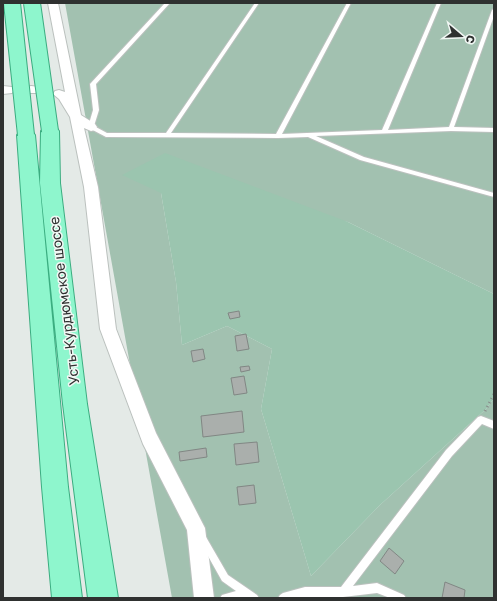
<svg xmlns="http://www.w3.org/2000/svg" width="497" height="601" viewBox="0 0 497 601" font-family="'Golos Text',sans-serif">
  <rect width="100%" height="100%" fill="#e4eae7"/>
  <path fill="#a2c1b0" d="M65,3H494V294L348,222L161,193L176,282L182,345L227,326L272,349L261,409L311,576L380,505L486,409L494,398V598H172Z"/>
  <path fill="#9bc5af" d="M165,153L348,222L494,294V398L486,409L380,505L311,576L261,409L272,349L227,326L182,345L176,282L161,193L122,175Z"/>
  <path fill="#aaafac" stroke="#818784" d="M239,311L240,317L230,319L228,313Z
    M246,334L249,349L237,351L235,336Z
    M203,349L205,359L193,362L191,351Z
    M249,366L250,370L241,372L240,367Z
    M244,376L247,393L234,395L231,378Z
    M242,411L244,432L203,437L201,416Z
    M257,442L259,462L236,465L234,444Z
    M206,448L207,457L180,461L179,452Z
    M254,485L256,503L239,505L237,487Z
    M389,548L404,561L395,574L380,561Z
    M445,582L465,590L464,598H442Z"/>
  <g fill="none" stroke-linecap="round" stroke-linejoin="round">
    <defs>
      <path id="service" d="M165,3H170L96,84L99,110L94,126L107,133H166L255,3H259L171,133L276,134L347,3H351L282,134L382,130L437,3H441L388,130L449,127L492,10L494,9V16L454,127L494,128V132L451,131L316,136L364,157L494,193V197L360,160L308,137L278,138L106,137L89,128L88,127L93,110L90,84Z
        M481,416L494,421V429L482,424L452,456L353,586L377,583L404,595L406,598H390L377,593L343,597L278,598L280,595L283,593L305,587H341L446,450L478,417Z
        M203,536L206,537L228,575L257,595L259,598H220L222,595L236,591L222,581L199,540L200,537Z"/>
      <path id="minor" d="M48,3H58L81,115L95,124L97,127L95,130L91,131L84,128L98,187L116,329L156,433L205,528L214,598H194L187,530L143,444L100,329L84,187L70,117L59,99L53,94L55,91L59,90L65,92Z
        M3,86L12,87L14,90L12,93L3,94Z
        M31,86L40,87L42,90L40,93H27L25,90L27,87Z"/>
      <path id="primary" d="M50,125L56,127L59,131L60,183L87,404L118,598H88L63,404L40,183L41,131L44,127Z
        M26,129L32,131L35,135L68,487L82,598H52L42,487L17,135L20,131Z"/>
    </defs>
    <use href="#service" stroke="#bbc1be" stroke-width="2"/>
    <use href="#minor" stroke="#bbc1be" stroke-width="2"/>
    <use href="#primary" stroke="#3bad80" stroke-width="2"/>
    <path stroke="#868a88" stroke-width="3" stroke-dasharray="1 3.5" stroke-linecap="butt" d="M485,411L494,394"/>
    <use href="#service" fill="#fff" fill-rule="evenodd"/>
    <use href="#minor" fill="#fff" fill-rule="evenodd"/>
    <use href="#primary" fill="#8ef6cd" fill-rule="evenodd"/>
    <defs>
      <path id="primary-bridge" d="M12,3L26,135
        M32,3L50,131"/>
    </defs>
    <use href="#primary-bridge" stroke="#3bad80" stroke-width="18" stroke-linecap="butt"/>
    <use href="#primary-bridge" stroke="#8ef6cd" stroke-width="16"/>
  </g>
  <g text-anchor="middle" stroke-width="3" stroke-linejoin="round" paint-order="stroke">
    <g font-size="14" fill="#2f3130" stroke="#f1f7f4">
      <text transform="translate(64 301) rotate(-97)" y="5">Усть-Курдюмское шоссе</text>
    </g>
  </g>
  <rect width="497" height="601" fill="none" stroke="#2f3130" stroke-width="8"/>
  <g transform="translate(461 36) rotate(109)" stroke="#f1f7f4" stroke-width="3" paint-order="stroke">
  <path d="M0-3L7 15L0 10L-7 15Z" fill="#2f3130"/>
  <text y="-6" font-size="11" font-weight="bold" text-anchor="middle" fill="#2f3130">С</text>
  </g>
</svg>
